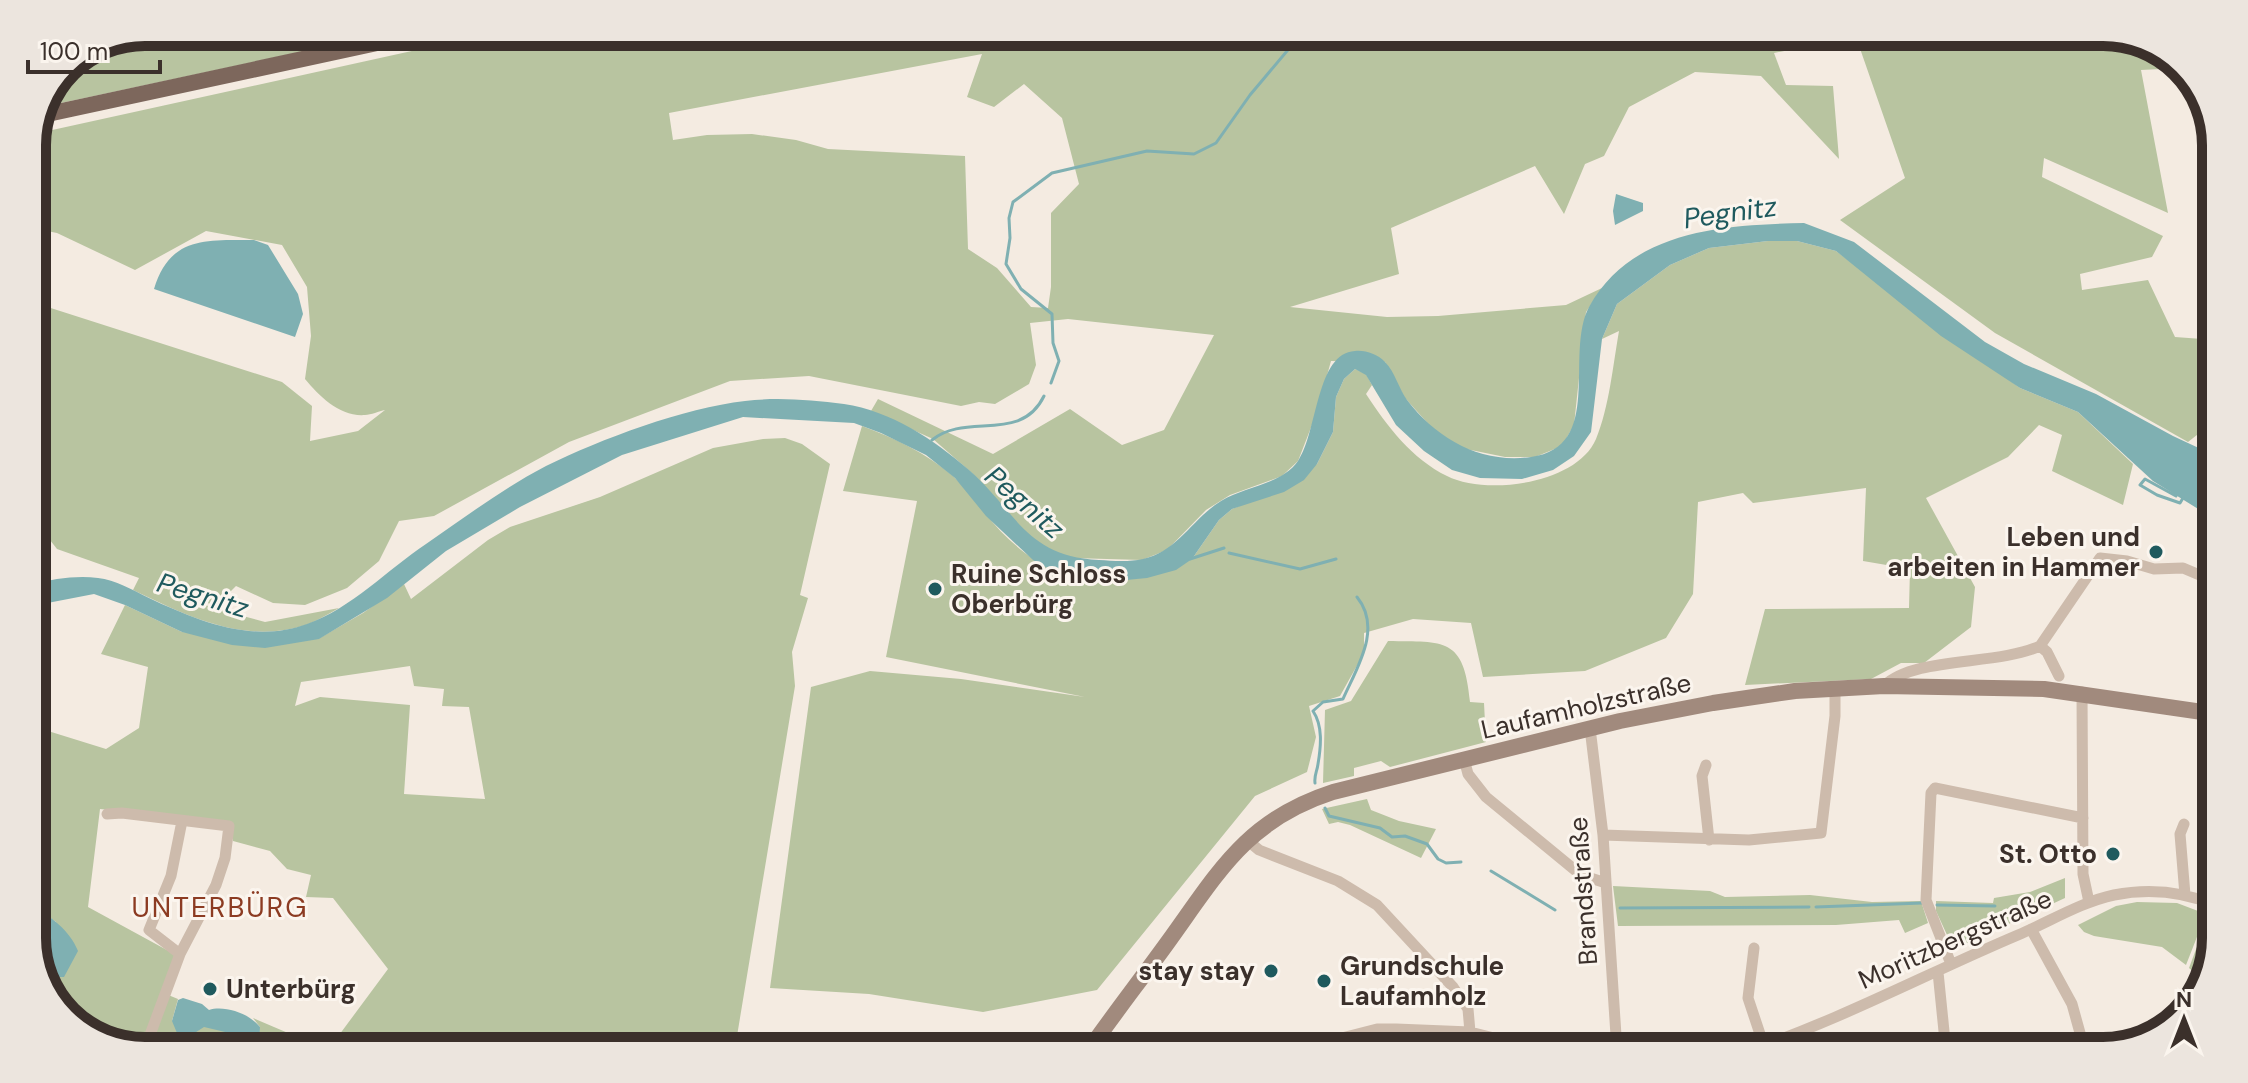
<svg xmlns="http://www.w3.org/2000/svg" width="2248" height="1083" viewBox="0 0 2248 1083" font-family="'DM Sans',sans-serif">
  <rect width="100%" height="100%" fill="#f4ebe1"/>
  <path fill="#b8c4a0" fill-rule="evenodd" d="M145,32H394L47,106L65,65Z
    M498,32H2103L2153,43L2181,68L2141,70L2168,213L2044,158L2042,177L2163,236L2152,257L2080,274L2082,290L2148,280L2175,337L2216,340V420L2188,442L1995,333L1840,220L1905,178L1856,37L1774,53L1786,85L1833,86L1839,159L1761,76L1695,72L1629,107L1604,156L1585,164L1564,214L1535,166L1391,228L1399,274L1290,307L1387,317L1438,316L1566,305L1602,288L1586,312L1574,425L1562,446L1535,457H1505L1461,448L1432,428L1405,398L1385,362L1331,361L1317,412L1298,461L1282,476L1230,495L1206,510L1167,550L1142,560L1072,558L1049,550L1026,533L973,474L933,439L871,411L878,399L993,454L1070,409L1122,445L1164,430L1214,335L1068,319L1030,323L1036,365L1029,384L995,404L979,402L961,406L809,376L730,381L569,442L434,516L399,521L379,561L347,588L305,605L273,603L236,586L216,606L157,585L213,608L265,622L339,608C328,614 317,621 306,625C245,645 187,616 133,590L139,578L57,549L32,517V302L282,382L312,406L310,441L358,431L385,410C379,411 371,415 365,415C340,417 319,396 305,379L311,336L307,287L282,245L206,231L135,270L57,233L32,228V138L34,134ZM982,54L967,97L994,107L1024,84L1062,118L1079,184L1051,213V287L1048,308L1031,307L997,268L968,249L965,156L828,149L796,140L752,134L707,135L673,140L669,113Z
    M1768,241H1797L1836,251L2020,388L2078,412L2133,464L2123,505L2052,471L2062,435L2039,425L2008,457L1926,498L1975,587L1971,627L1924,663H1901L1871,679L1745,685L1765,609L1909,608L1910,569L1863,561L1866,488L1753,503L1743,493L1698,502L1693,594L1666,638L1585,671L1483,677L1471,623L1413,619L1364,633V653L1340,696L1309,706L1316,737L1307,772L1255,796L1097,990L983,1012L869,994L770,988L811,687L870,671L961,679L1085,697L886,657L917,501L843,491L862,426C895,438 926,453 953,476C965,487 974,501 985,513C1017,554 1061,585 1115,581C1140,579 1168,566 1192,559L1219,520L1232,509L1252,501L1317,464L1333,432L1336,397L1344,379L1355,369L1366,374L1372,385L1366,394C1387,426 1412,459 1447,476C1486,496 1577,484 1596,439C1609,408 1613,365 1619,331L1602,339L1617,304L1670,265L1709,248Z
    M785,438L802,444L830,464L800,595L808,598L792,652L795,686L737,1036L691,1051H145L95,1040L51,1001L43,977H64L56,922L32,904V726L106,749L139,728L148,667L101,654L125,605L182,632L318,639L363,613L404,584L411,599L488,540L510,527L600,497L713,448L763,439ZM410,666L414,686L444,689L442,706L469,707L485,799L404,794L410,705L320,697L295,706L301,682ZM100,809L233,823V841L270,851L287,869L311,875L306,897L333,898L388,969L328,1050L253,1018L260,1027H203L172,1021L178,999L161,992L176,955L88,907Z
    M1388,641C1445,642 1464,637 1470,702L1484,703L1486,742L1390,767L1381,761L1354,768V776L1323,783L1325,710L1351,701Z
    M2200,651L2216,652V706L2212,707L2214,684L2200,663Z
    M1367,799L1371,810L1399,821L1436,829L1421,858L1350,825L1338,822L1329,824L1322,809Z
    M2065,878V898L1961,946L1955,934L1948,937L1936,911V901L1993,903L1994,898L2030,892Z
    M1613,886L1710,891L1725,897L1810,895L1872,902L1921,901L1928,923L1905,933L1899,920L1836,925L1618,926Z
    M2137,902L2177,903L2206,914L2186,965L2162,947L2094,936L2084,932L2078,925L2116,906Z
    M2211,909L2216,911V938L2206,982L2189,968Z"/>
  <path fill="#7fb0b2" d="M1616,194L1643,203V211L1615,225L1613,211Z
    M1804,223L1854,242L1985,342L2024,364L2096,394L2173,436L2203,450L2216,451V520L2153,481L2078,412L2020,388L1941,336L1836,251L1797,241H1768L1709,248L1670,265L1617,304L1602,339L1591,432L1574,456L1553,470L1522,479L1480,478L1452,470L1424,451L1396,425L1366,375L1355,369L1344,379L1336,397L1333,432L1317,464L1304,480L1284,492L1232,509L1219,520L1192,559L1176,570L1147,578L1116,581L1081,579L1056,573L1033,560L986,516L955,478L926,455L881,433L854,423L743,417L622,455L520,507L446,551L387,598L319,639L265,648L232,645L182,632L125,605L94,594L32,606V584C53,579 77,575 98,578C115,580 133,590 149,598C198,621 253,644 307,624C352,608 387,570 426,544C465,517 504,488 546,466C601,439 684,408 745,401C778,397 811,400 844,404C891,411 933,439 969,470C1017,512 1025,556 1099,560C1113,561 1130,562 1143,559C1177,552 1193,518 1221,501C1245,486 1281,485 1298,461C1318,431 1316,353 1355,351C1366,350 1377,354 1385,362C1395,372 1399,389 1407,400C1437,439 1481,464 1531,457C1605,447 1564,354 1589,307C1632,229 1725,225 1804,223Z
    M254,240L268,245L298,294L303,314L295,337L154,289C170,236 206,240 254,240Z
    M32,904C50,917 70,930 78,951L64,977H43L32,946Z
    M183,998L202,1004L209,1010C225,1005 250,1014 260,1027L259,1040L204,1027L193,1034L177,1033L172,1021L178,1000Z"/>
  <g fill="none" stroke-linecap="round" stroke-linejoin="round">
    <path stroke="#7fb0b2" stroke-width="3" d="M1051,383L1059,361L1053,343L1052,314L1021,289L1006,264L1010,238L1009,218L1013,202L1052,173L1147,151L1194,154L1216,143L1250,95L1303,32
      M932,440C966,412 1021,444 1044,396
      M2176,496L2145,479L2140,485L2157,495L2180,503L2183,498
      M1229,553L1300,569L1336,559
      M1190,559L1224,548
      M1315,783C1314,775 1317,772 1318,764C1321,746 1323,726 1313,711L1323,702L1343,699C1356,669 1383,629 1357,597
      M1325,808L1329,816L1380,828L1392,837L1405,836L1427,844L1438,859L1446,863L1461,862
      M1491,871L1555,910
      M1937,905L1995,906
      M1816,907L1922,903
      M1620,908L1809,907"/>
    <path stroke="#cdbbac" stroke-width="11" d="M2040,646L2100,558L2127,561L2154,569L2183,568L2216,582
      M1884,686C1915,656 1996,666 2040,646L2047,652L2059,676
      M2082,692L2083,874L2089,902
      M1590,728L1603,835L1617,1051
      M1464,759L1468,774L1486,797L1581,875L1606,883
      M1706,765L1702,776L1709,840
      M107,814L122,813L229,826L225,858L216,885L180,954L144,1051
      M2184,824L2180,834L2185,895
      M1603,835L1749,840L1821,833L1835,716V689
      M1247,840L1259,850L1338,881L1377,905L1453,987L1468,1009L1470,1032
      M2031,929L2072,1004L2085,1051
      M1754,948L1748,998L1764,1046
      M180,954L149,930L171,876L182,821
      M1951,964L1926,900L1931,793L1935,788L2083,818
      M1938,972L1946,1051
      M1351,1036L1353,1051
      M747,1043L749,1051
      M1291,1051L1377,1029H1396L1470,1032L1510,1042L1526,1051
      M1748,1051C1840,1020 1928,973 2018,935C2049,922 2081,902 2114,895C2148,888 2184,892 2216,905"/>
    <path stroke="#a18a7d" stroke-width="16" d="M1088,1051C1114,1014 1142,978 1168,942C1218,873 1246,820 1333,792L1620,721L1713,703L1795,691L1884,686L2044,689L2216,714"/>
    <path stroke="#7d675c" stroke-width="16" d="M43,115L428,32"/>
  </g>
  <g fill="#1f5a5e" stroke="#fbf5ee" stroke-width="3">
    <circle cx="2156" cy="552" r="8"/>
    <circle cx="935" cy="589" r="8"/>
    <circle cx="2113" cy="854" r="8"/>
    <circle cx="1271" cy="971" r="8"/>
    <circle cx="1324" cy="981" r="8"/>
    <circle cx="210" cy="989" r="8"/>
  </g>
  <g text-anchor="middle" stroke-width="6" stroke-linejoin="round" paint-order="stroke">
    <g font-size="26" font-weight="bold" fill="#3b302b" stroke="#fbf5ee" text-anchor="end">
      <text x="2140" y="546">Leben und<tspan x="2140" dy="30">arbeiten in Hammer</tspan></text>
      <text x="951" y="583" text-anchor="start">Ruine Schloss<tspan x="951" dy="30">Oberbürg</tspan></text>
      <text x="2097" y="863">St. Otto</text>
      <text x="1340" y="975" text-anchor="start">Grundschule<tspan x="1340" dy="30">Laufamholz</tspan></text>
      <text x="1255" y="980">stay stay</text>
      <text x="226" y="998" text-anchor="start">Unterbürg</text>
    </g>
    <g font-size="26" fill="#3b302b" stroke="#fbf5ee">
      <text transform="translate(1586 706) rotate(-13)" y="9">Laufamholzstraße</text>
      <text transform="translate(1583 891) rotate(-94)" y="9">Brandstraße</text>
      <text transform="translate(1955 939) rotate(-24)" y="9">Moritzbergstraße</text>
    </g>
    <g font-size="28" font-style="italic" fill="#1f5a5e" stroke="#fbf5ee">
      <text transform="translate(1730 212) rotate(-8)" y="10">Pegnitz</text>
      <text transform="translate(1025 502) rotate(41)" y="10">Pegnitz</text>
      <text transform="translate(203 595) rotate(17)" y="10">Pegnitz</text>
    </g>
    <g font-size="28" letter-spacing="2" fill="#8c3b22" stroke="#fbf5ee">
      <text x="220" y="917">UNTERBÜRG</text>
    </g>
  </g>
  <path d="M0 0H2248V1083H0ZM145 46H2103A99 99 0 0 1 2202 145V938A99 99 0 0 1 2103 1037H145A99 99 0 0 1 46 938V145A99 99 0 0 1 145 46Z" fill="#ece5de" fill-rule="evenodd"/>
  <path fill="none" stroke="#3b302b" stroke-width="10" d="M145 46H2103A99 99 0 0 1 2202 145V938A99 99 0 0 1 2103 1037H145A99 99 0 0 1 46 938V145A99 99 0 0 1 145 46Z"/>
  <g transform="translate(2184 1019)" stroke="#fbf5ee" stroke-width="6" paint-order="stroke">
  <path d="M0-6L14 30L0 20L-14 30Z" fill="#3b302b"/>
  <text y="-12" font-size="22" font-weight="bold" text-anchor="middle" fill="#3b302b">N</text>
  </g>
  <path d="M28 60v12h132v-12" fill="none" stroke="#3b302b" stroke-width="4"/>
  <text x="40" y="60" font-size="24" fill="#3b302b" stroke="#fbf5ee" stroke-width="6" paint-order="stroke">100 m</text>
</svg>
